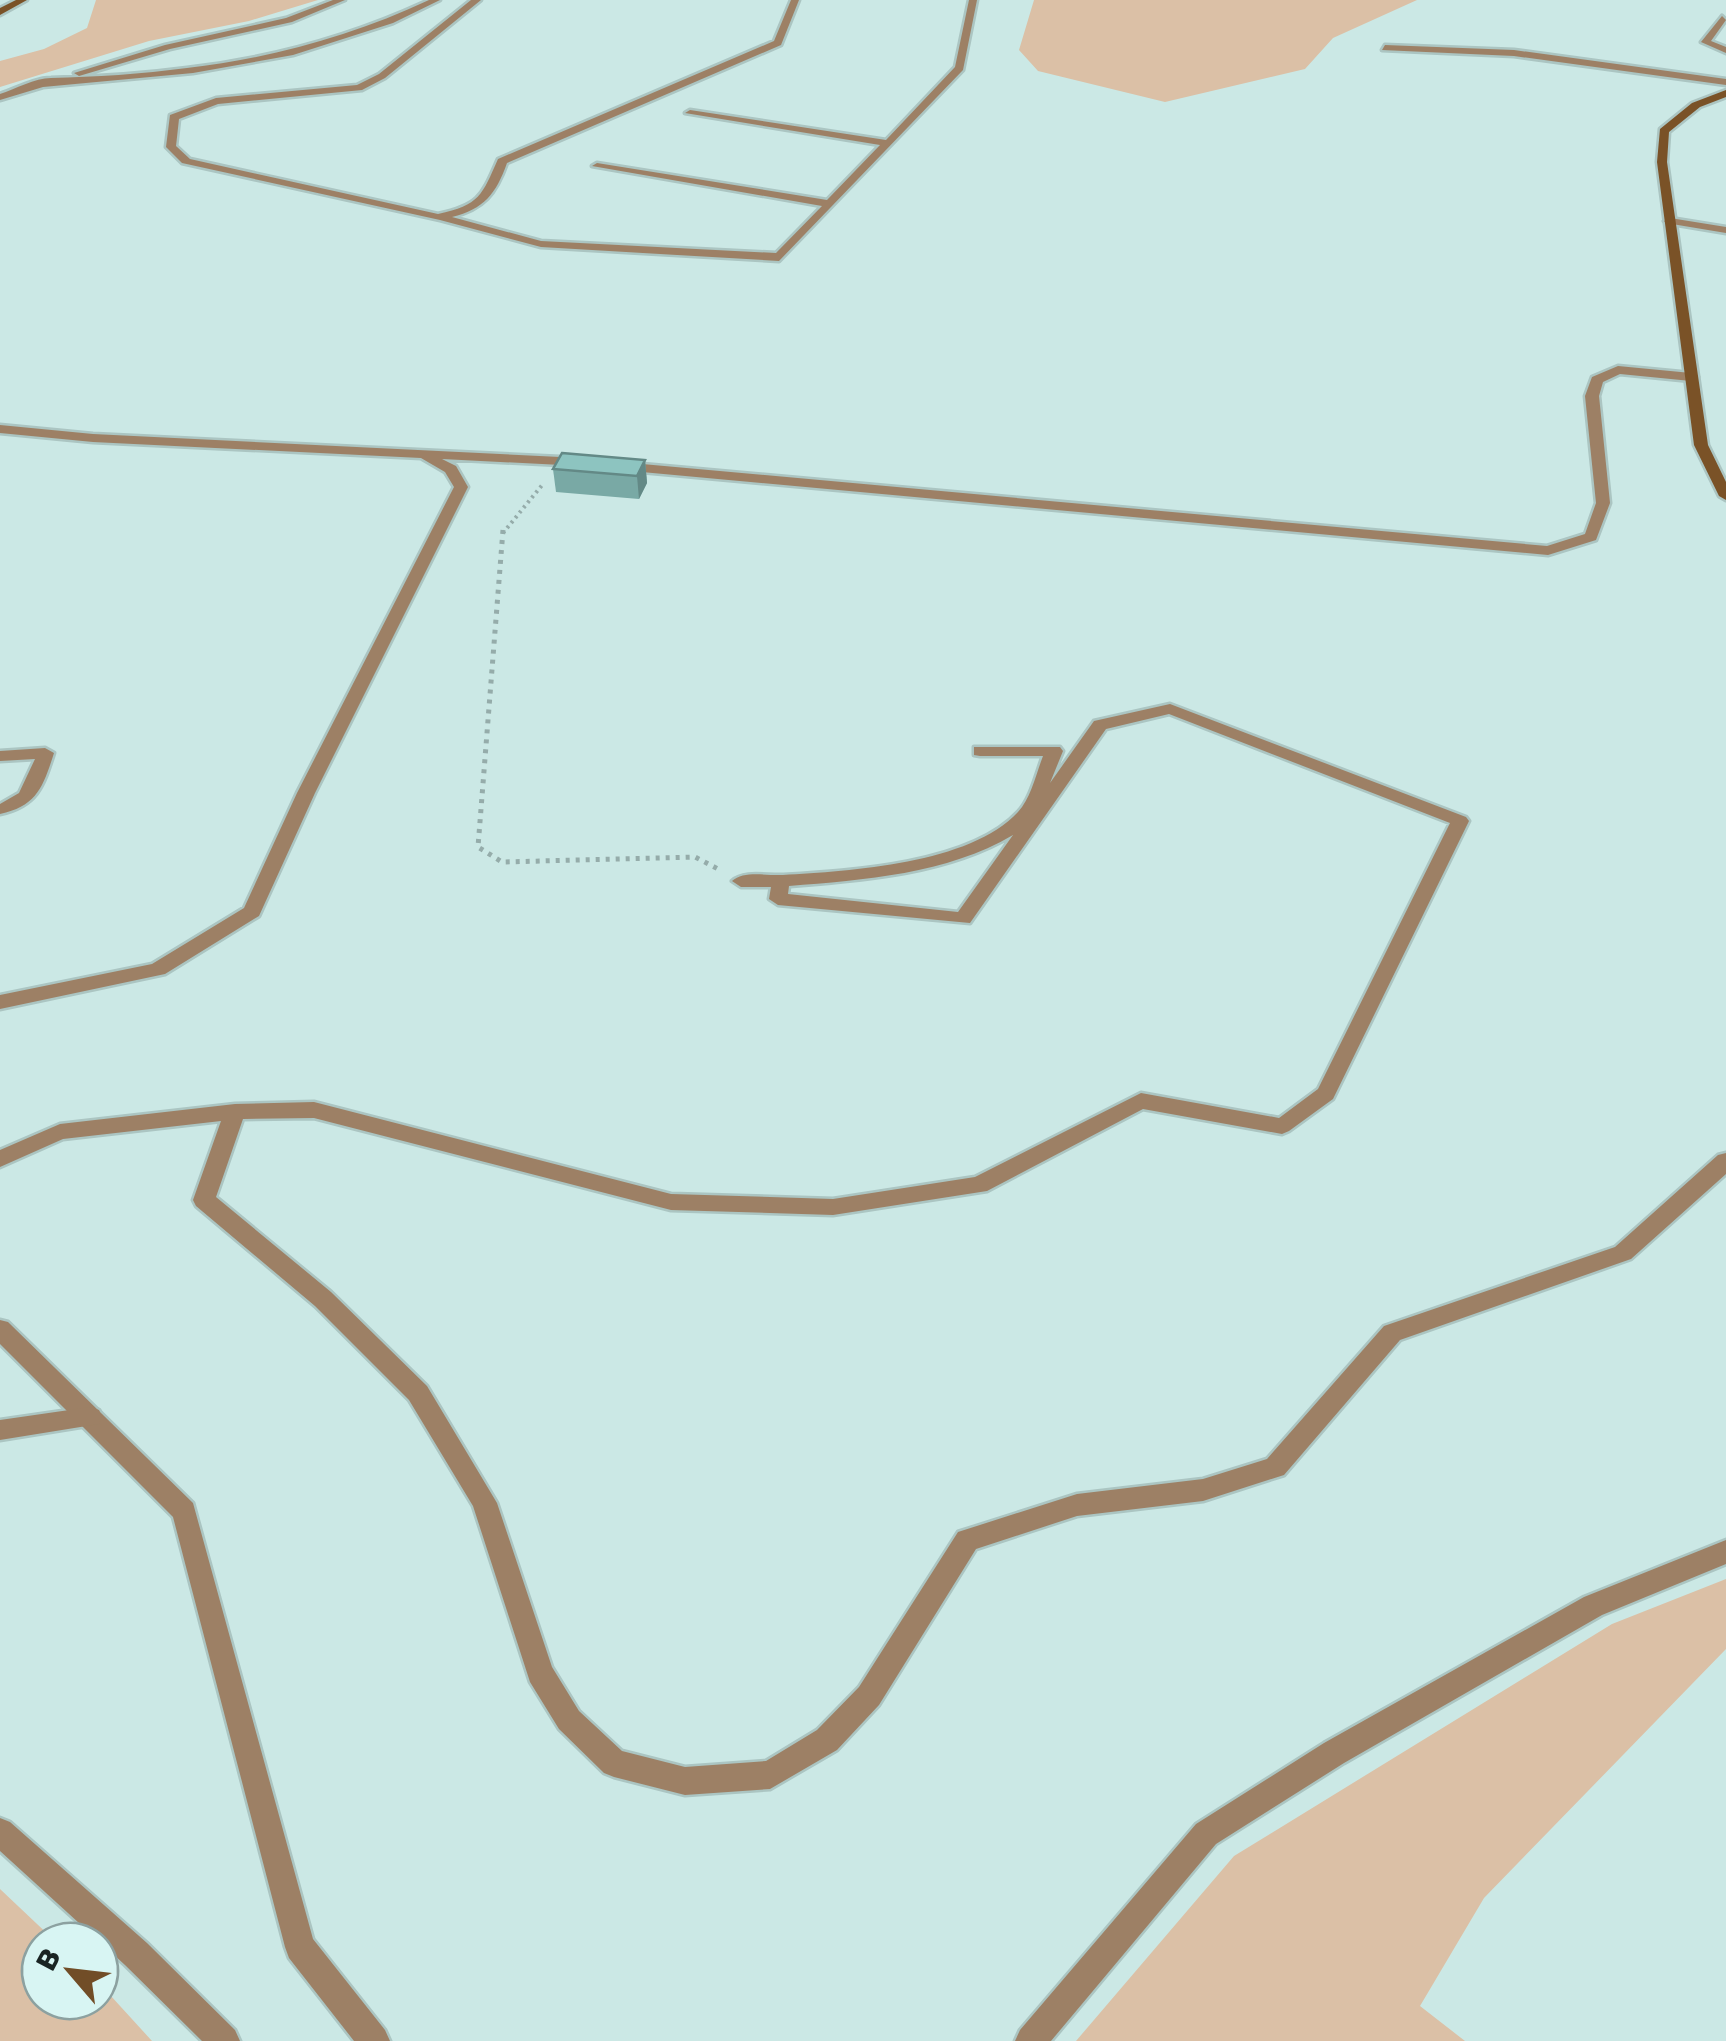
<svg xmlns="http://www.w3.org/2000/svg" width="1726" height="2041" viewBox="0 0 1726 2041" font-family="Rubik,sans-serif">
  <rect width="100%" height="100%" fill="#cbe8e5"/>
  <path fill="#dbc0a6" d="M96,0H318L249,21L149,41L0,87V61L44,49L87,28Z
    M1034,0H1417L1333,38L1305,69L1165,102L1038,71L1019,50Z
    M1726,1579V1649L1484,1898L1420,2006L1465,2041H1076L1234,1856L1612,1624Z
    M0,1889L55,1941H40V2001H100V1984L152,2041H0Z"/>
  <g fill="none" stroke-linecap="round" stroke-linejoin="round">
    <defs>
      <path id="lane" d="M1170,704L1466,817L1469,821L1333,1099L1289,1131L1282,1134L1143,1109L987,1191L833,1215L671,1210L314,1118L243,1119L216,1197L331,1292L427,1386L497,1503L552,1667L579,1711L622,1751L685,1767L766,1761L817,1730L859,1687L958,1532L1077,1494L1203,1479L1267,1459L1384,1326L1615,1247L1718,1155L1726,1153V1174L1631,1259L1400,1340L1284,1475L1203,1501L1077,1516L976,1549L879,1705L837,1750L770,1789L685,1795L614,1777L604,1773L559,1729L530,1682L473,1506L409,1400L315,1306L196,1206L193,1200L221,1121L63,1139L0,1167V1150L60,1124L235,1104L314,1102L671,1194L833,1199L975,1177L1141,1093L1279,1118L1318,1089L1450,823L1169,714L1106,729L970,923L778,905L769,899L771,887H741L732,881C744,870 767,876 783,875C850,871 970,864 1018,812C1031,798 1036,774 1043,756H980L974,755V747H1060L1063,751L1050,783L1094,721ZM1013,835L958,912L788,894L789,886C864,880 947,874 1013,835Z
        M0,1320L8,1322L193,1503L313,1939L385,2030L390,2041H354L289,1958L285,1947L173,1517L0,1344Z"/>
      <path id="street" d="M333,0H345L292,22L170,49L79,76L74,73L165,45L286,18Z
        M429,0H440L393,23L293,55L193,73L43,87L0,100V94C15,89 35,78 51,78C95,77 142,74 187,68C272,58 352,36 429,0Z
        M471,0H481L385,78L362,90L218,104L179,119L176,146L190,159L438,214C480,205 482,195 498,159L774,41L791,0H799L781,45L507,163C496,194 484,209 452,217L541,241L776,253L822,206L592,166L597,163L827,200L880,145L685,113L690,110L886,140L955,67L969,0H977L963,70L779,261L541,247L440,220L182,163L166,147L170,115L216,98L357,85L379,74Z
        M1722,16L1726,20L1711,41L1726,47V53L1701,42Z
        M1385,45L1514,50L1726,79V85L1514,56L1382,50Z
        M1670,218L1726,227V233L1666,223L1664,221Z
        M1618,366L1691,373L1698,377L1691,381L1620,374L1603,382L1599,396L1610,503L1596,540L1548,555L620,470L613,466L620,462L1547,546L1585,534L1596,503L1585,396L1592,377Z
        M0,425L93,434L581,458L588,462L581,466L442,459L456,466L468,487L315,793L259,916L165,974L0,1009V995L152,964L244,908L297,793L454,487L445,472L421,458L93,442L0,433Z
        M45,748L54,753C43,787 37,806 0,814V804L19,793L35,759L0,761V751Z
        M90,1407L99,1410L102,1417L99,1424L0,1440V1420Z
        M1726,1540V1564L1602,1615L1344,1763L1216,1844L1051,2041H1015L1020,2030L1196,1824L1324,1743L1584,1597Z
        M0,1818L10,1822L147,1943L235,2030L240,2041H202L125,1965L0,1851Z"/>
      <path id="secondary" d="M16,0H27L0,15V8Z
        M1726,90V97L1700,107L1669,132L1667,162L1708,445L1726,482V500L1719,496L1694,445L1657,162L1660,129L1692,103Z"/>
    </defs>
    <use href="#lane" stroke="#abc5c2" stroke-width="5"/>
    <use href="#street" stroke="#abc5c2" stroke-width="5"/>
    <use href="#secondary" stroke="#abc5c2" stroke-width="5"/>
    <path stroke="#95acaa" stroke-width="4" stroke-dasharray="2.5 4" stroke-linecap="butt" d="M503,533L543,484"/>
    <path stroke="#95acaa" stroke-width="5" stroke-dasharray="4 6" stroke-linecap="butt" d="M503,530L478,847L502,862L695,857L722,871"/>
    <use href="#lane" fill="#9d8065" fill-rule="evenodd"/>
    <use href="#street" fill="#9d8065" fill-rule="evenodd"/>
    <use href="#secondary" fill="#7a5227" fill-rule="evenodd"/>
  </g>
  <path fill="#79a9a5" d="M645,460L647,483L639,499L556,492L553,469Z"/>
  <path fill="#638986" d="M645,460L647,483L639,499L637,476Z"/>
  <path fill="#8dc4c0" stroke="#638986" stroke-width="2.5" d="M562,453L645,460L637,476L553,469Z"/>
  <g transform="translate(70 1971) rotate(298)"><circle r="48" fill="#d8f5f3" stroke="#8ca1a0" stroke-width="2.5"/>
  <path d="M0-8L18 38L0 25L-18 38Z" fill="#714d27"/>
  <text y="-15" font-size="28" font-weight="bold" text-anchor="middle" fill="#192423">B</text>
  </g>
</svg>
